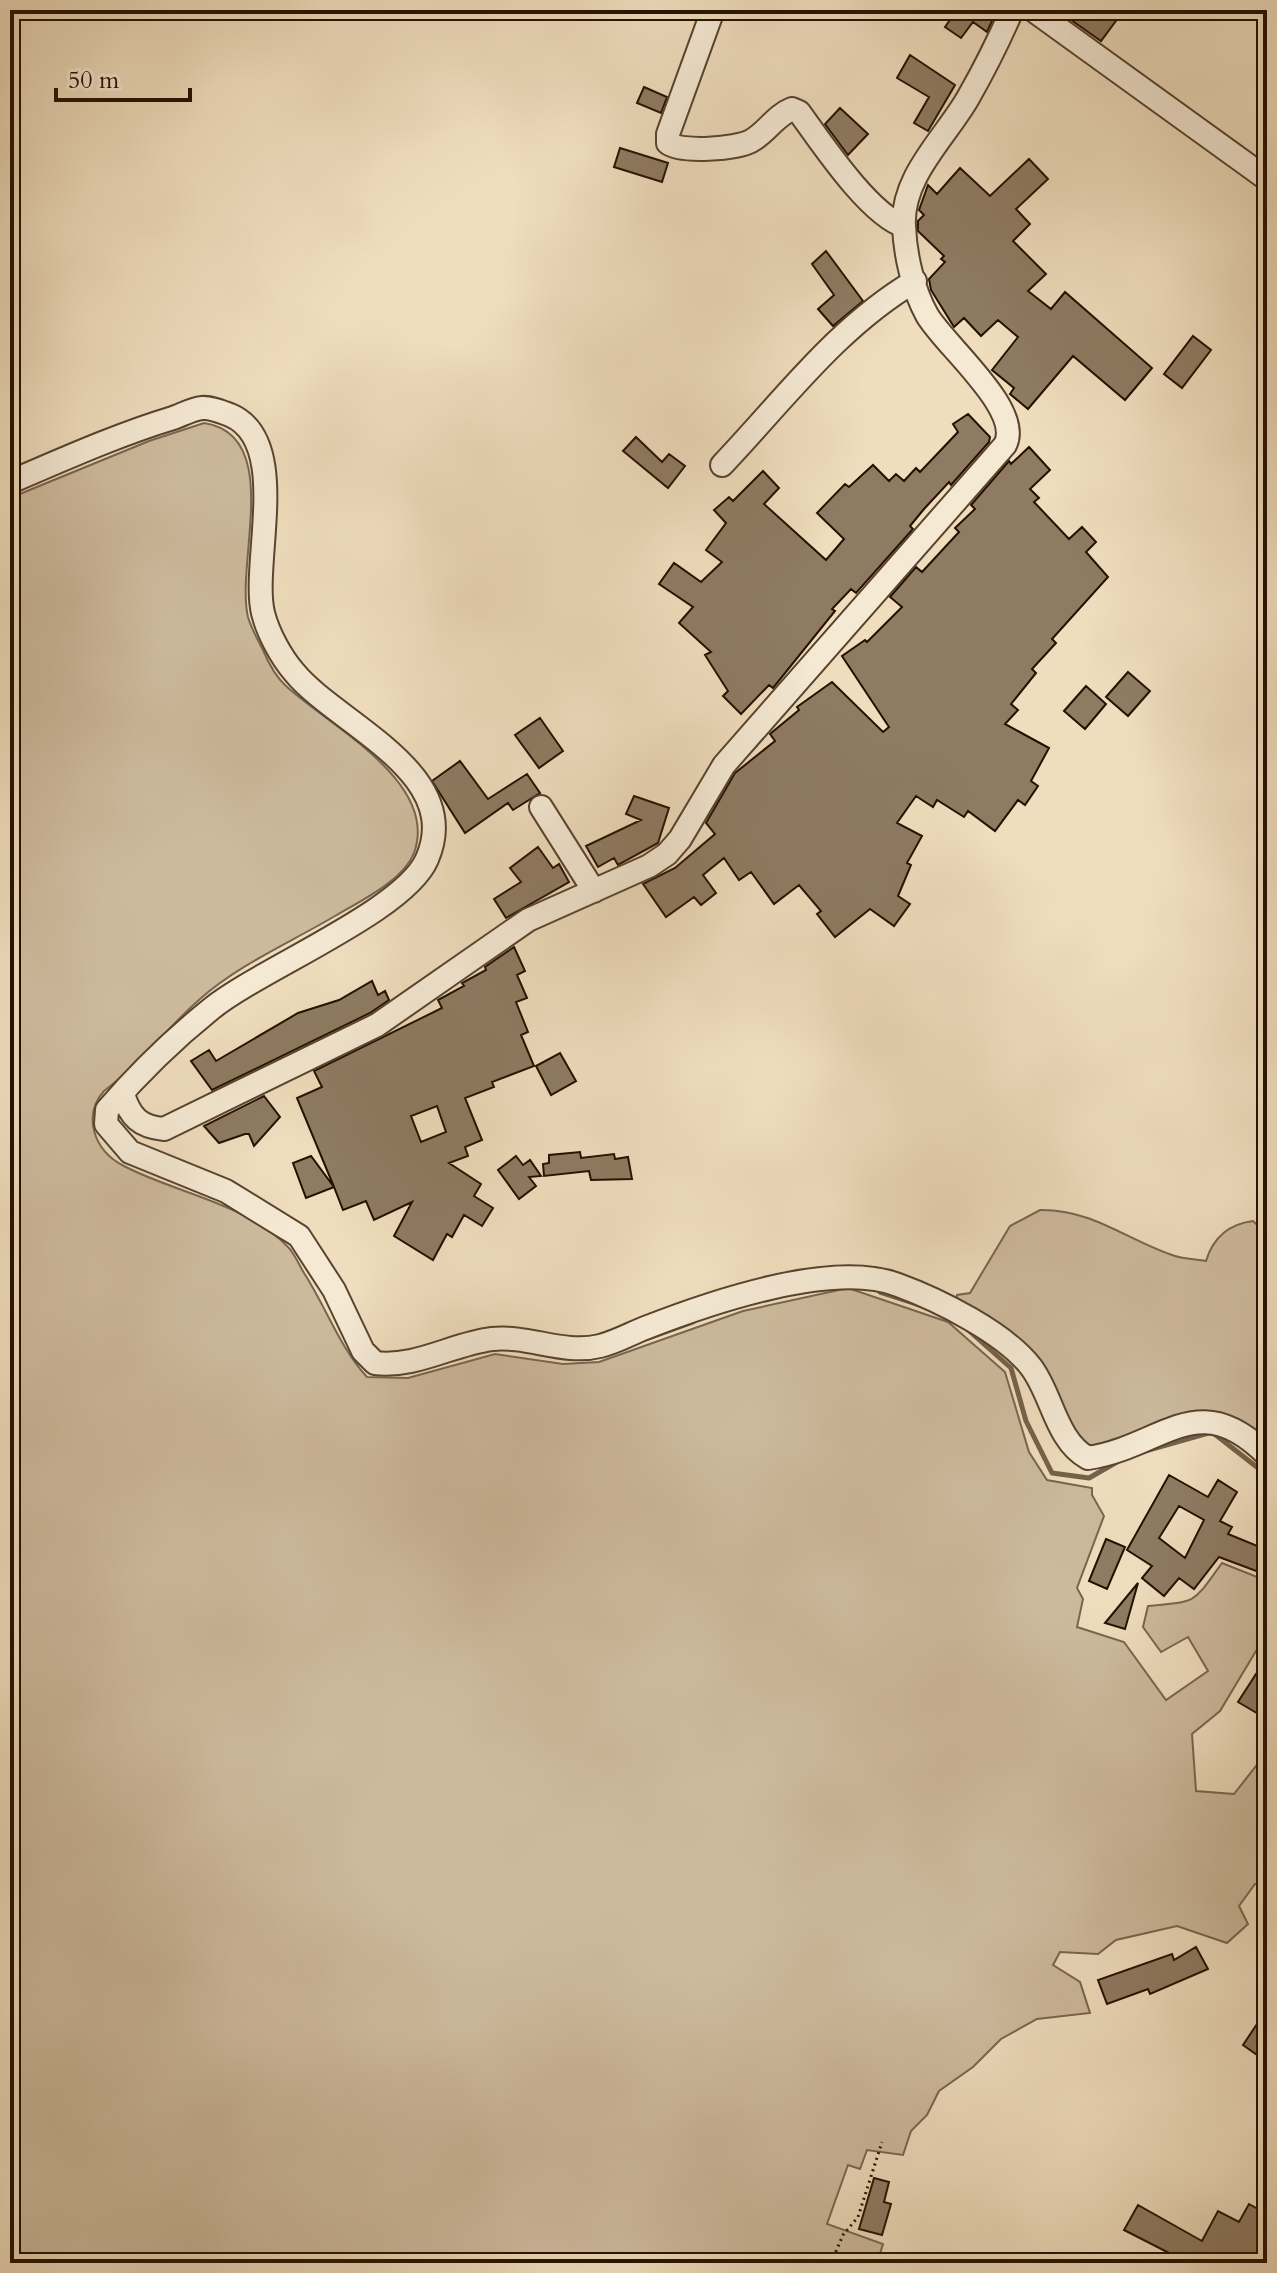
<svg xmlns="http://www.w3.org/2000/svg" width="1277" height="2273" viewBox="0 0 1277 2273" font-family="Cardo,serif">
  <rect width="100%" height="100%" fill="#efddbd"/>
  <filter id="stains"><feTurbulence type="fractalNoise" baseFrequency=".0025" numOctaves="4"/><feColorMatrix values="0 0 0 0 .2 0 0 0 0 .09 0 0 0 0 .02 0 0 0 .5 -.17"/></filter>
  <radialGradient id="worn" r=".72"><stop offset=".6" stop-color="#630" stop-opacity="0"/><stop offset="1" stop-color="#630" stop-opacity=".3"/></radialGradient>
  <path fill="#cdba9d" stroke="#79654e" stroke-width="2" d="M204,423C284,435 235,563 248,617C251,628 258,640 263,650C268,662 276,677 286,686C328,725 440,782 414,853C403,881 360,901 335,916C291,942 238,965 200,999C167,1028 139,1065 104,1091C82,1116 94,1151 124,1166C175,1193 246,1203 288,1247C295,1254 299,1265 304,1273C326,1307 340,1348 367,1377L408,1378L495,1354L563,1364L599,1362L743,1311L848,1288L948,1322L1005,1372L1029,1452L1047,1480L1092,1488V1495L1104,1516L1077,1588L1083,1599L1077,1627L1124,1642L1166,1700L1208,1671L1188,1637L1161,1652L1143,1627L1148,1606C1199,1601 1192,1604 1222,1563L1267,1581V1643L1256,1651L1220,1711L1192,1734L1196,1791L1234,1794L1267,1752V1888L1255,1884L1239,1906L1248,1924L1227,1943L1177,1926L1116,1940L1098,1954L1060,1952L1053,1965L1080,1982L1090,2013L1037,2019L1001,2039L973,2067L939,2091L927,2115L911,2131L903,2155L867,2150L860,2169L848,2165L827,2224L883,2244L877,2263H10V498L149,441Z
    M1040,1210C1093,1209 1128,1241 1175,1256C1184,1259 1196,1259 1206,1261C1213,1238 1229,1224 1253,1221L1267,1234V1446L1214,1416L1089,1452L1059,1408L955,1304L957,1295L970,1293L1010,1226Z"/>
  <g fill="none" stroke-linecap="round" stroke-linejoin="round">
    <path stroke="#75614b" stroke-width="5" d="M880,1292L920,1305
      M967,1329L1011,1368L1026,1421L1052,1473L1089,1478L1117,1462
      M646,1339L693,1322
      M1145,1451L1212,1432L1267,1475"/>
  </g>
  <path fill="#8e7b62" stroke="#251000" stroke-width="2" fill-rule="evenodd" d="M957,10H997L987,32L973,22L961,38L945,27Z
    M1057,10H1124L1101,41Z
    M910,55L955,85L928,131L914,123L929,97L897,78Z
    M644,87L667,97L661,113L637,103Z
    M840,108L868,134L848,155L825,124Z
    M620,148L668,163L662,182L614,167Z
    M1029,159L1048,179L1016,209L1030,224L1013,241L1046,274L1028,291L1051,309L1065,292L1152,368L1125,400L1073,356L1028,409L1010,394L1014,388L992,370L1018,337L998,320L981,336L964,318L954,327L931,290L929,279L945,262L941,259L944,256L918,231V221L924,215L919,210L928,185L937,194L960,168L990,196Z
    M826,251L863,301L833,326L818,309L834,295L812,264Z
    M1193,336L1211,350L1182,388L1164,374Z
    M968,414L990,437L989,442L951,485L949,482L924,509L910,526L913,529L856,593L851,589L832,609L835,611L773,688L769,685L741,714L723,696L728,691L705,655L711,652L679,623L693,607L659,584L674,563L701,582L722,562L706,550L726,523L714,510L729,497L733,501L763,471L779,488L764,504L826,560L844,539L817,513L845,484L849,487L873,465L889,481L896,474L904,481L916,468L920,472L958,432L953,424Z
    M636,437L662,462L669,454L685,466L668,488L623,451Z
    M1029,447L1050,470L1030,489L1039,498L1034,502L1069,539L1082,527L1096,542L1086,552L1108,577L1052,639L1056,643L1032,669L1036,673L1011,704L1018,710L1005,724L1049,748L1031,781L1038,786L1025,805L1018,800L995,831L968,811L964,817L937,800L933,807L916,796L897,823L922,836L907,863L911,865L898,896L910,904L894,926L870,909L835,937L817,914L821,911L799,885L774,904L751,872L739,880L724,858L703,875L716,893L701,905L694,897L666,917L643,884L675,868L715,834L706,823L735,773L775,741L770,734L799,710L797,707L832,682L883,732L889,727L842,656L865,640L867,642L902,607L890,597L916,567L922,572L959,532L955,528L975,509L971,505L1009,461L1011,464Z
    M1128,672L1150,691L1128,716L1106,697Z
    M1086,686L1106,704L1085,729L1064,711Z
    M540,718L563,751L539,768L515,735Z
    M460,761L488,799L527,774L540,793L513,810L508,803L465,833L432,781Z
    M634,796L669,808L658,843L618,865L614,858L598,867L586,846L641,820L626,814Z
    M538,847L553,868L559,864L569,882L506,918L494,899L521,882L510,868Z
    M514,947L525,971L517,975L527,998L516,1002L528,1032L521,1035L534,1066L492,1082L494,1087L465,1098L482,1140L465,1147L468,1156L449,1163L481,1184L474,1196L493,1208L482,1226L464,1215L452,1237L447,1234L433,1260L394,1236L412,1202L374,1220L366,1201L343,1210L334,1187L306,1198L293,1163L311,1156L334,1187L297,1098L322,1087L314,1071L442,1008L438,1000L464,986L462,983L486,970L485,967ZM437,1106L446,1132L421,1142L411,1116Z
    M372,981L378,995L385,991L389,1000L370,1013L212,1090L191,1061L209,1050L216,1061L298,1013L339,1000Z
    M560,1053L576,1081L551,1095L536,1066Z
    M264,1096L280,1117L254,1146L249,1134H245L219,1143L204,1126Z
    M580,1152L581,1158L614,1154L615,1159L628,1157L632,1179L591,1180L589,1171L544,1176L543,1164L549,1163V1155Z
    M516,1156L523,1165L530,1160L541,1176L529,1177L536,1186L519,1199L498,1170Z
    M1169,1475L1208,1497L1218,1480L1237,1492L1220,1521L1232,1527L1228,1534L1267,1550V1575L1219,1557L1194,1589L1179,1578L1164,1596L1142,1578L1152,1566L1127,1550ZM1179,1506L1204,1520L1185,1558L1159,1538Z
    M1106,1539L1125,1547L1107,1589L1089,1581Z
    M1138,1583L1125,1629L1105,1623Z
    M1267,1657V1719L1238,1702Z
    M1196,1947L1208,1969L1150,1994L1148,1989L1107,2004L1098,1980L1172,1954L1174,1960Z
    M1267,2009V2062L1243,2045Z
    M874,2178L889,2182L884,2202L891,2204L882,2235L859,2229Z
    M1249,2204L1267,2214V2263H1174L1177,2257L1124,2230L1138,2205L1202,2241L1218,2211L1239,2222Z"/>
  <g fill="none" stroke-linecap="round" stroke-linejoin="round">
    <defs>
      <path id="minor" d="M713,10L668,134V143C681,153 736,149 751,141C767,132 775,116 792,109L799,112C821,142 869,215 904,226
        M1033,10L1267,179
        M722,465C783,401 837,327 915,281
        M10,482C64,459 117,435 173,418C182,415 192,409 202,408C211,407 222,412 230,415C292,441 251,563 263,613C268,633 281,657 294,672C336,724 465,772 427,859C405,911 260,969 211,1009C175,1038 137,1075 107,1110L106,1124L130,1152L226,1191L299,1236L334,1290L363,1351L375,1363C416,1368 452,1344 492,1339C528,1335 564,1355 600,1346C616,1342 630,1334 645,1328C709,1303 833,1260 898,1285C939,1300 1005,1333 1031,1367C1052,1394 1056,1441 1088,1458C1163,1447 1197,1385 1267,1455
        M541,807L594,891
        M123,1094C130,1117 140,1127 164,1129L377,1025L528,920L649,866L667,854L680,839L724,765L1005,445C1024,410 944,345 927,315C913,290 905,254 904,226C901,177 945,138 968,98C984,70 999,40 1012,10"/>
    </defs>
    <use href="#minor" stroke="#58432f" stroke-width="26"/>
    <path stroke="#251000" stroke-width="3" stroke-dasharray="2 4" stroke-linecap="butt" d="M831,2263L843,2235L858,2217L882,2142"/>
    <use href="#minor" stroke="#f5e9d4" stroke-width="22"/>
  </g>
  <rect width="1277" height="2273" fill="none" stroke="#efddbd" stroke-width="40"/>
  <rect x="12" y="12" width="1253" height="2249" fill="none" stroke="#251000" stroke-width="4"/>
  <rect x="20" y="20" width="1237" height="2233" fill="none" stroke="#251000" stroke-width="2"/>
  <path d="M56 88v12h134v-12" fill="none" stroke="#251000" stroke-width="4"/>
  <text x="68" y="88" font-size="24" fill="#251000" stroke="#f5e9d4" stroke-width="6" paint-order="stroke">50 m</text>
  <rect width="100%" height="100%" filter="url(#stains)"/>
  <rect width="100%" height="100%" fill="url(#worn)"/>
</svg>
